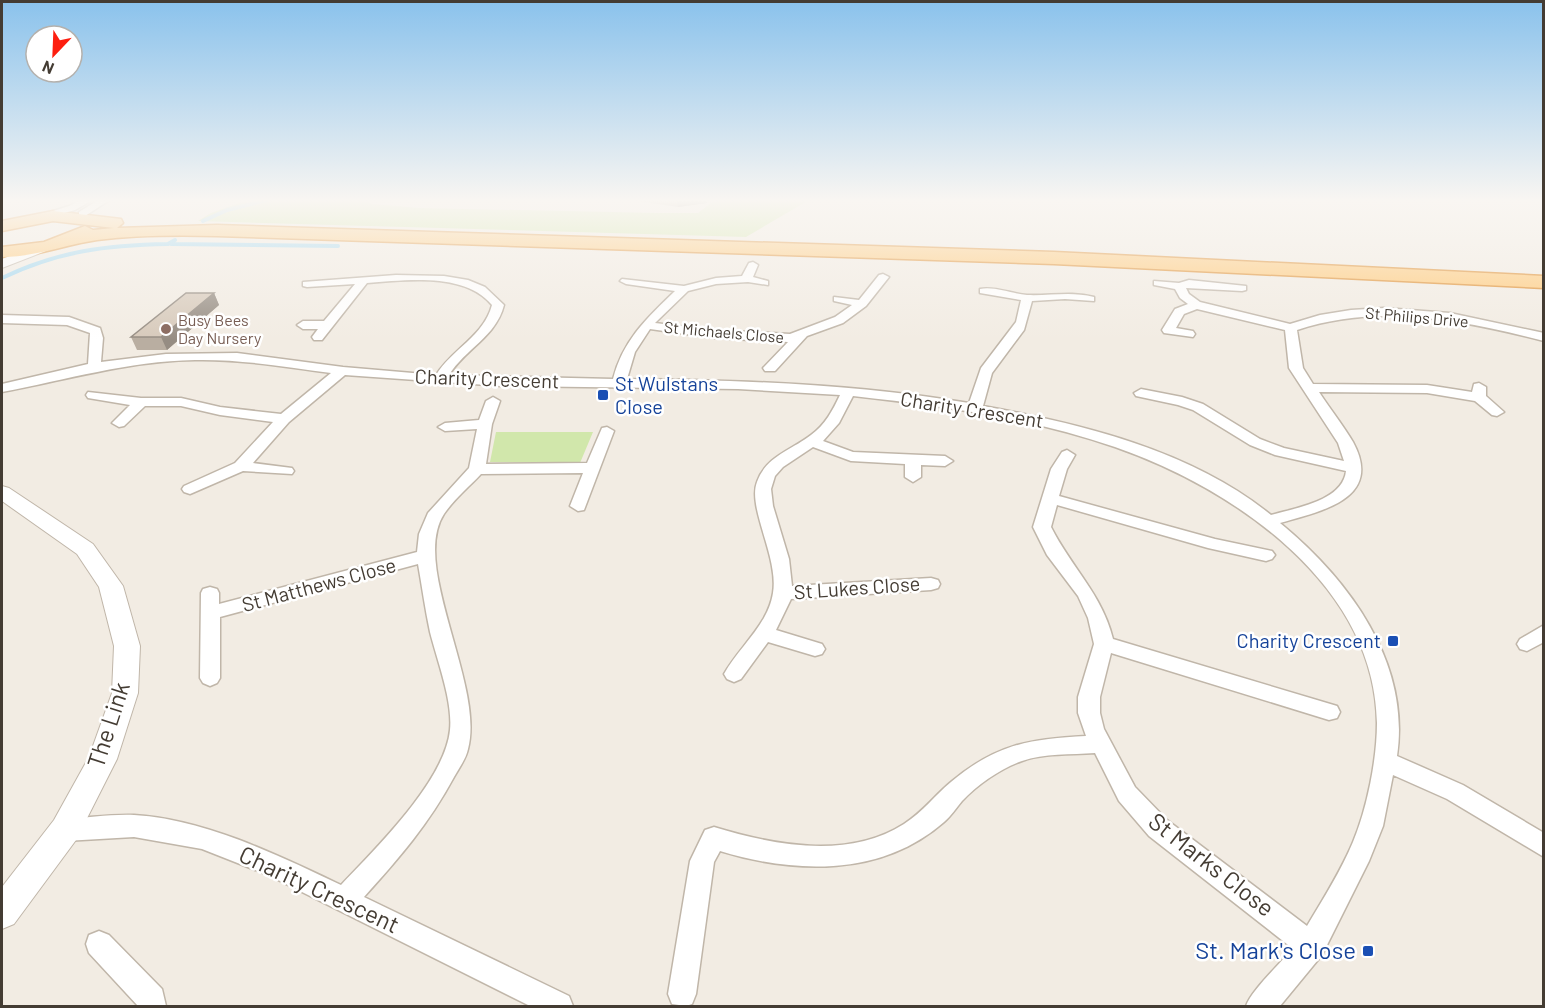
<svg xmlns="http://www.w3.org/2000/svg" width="1545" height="1008" viewBox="0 0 1545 1008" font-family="Barlow,sans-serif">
  <rect width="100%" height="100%" fill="#f2ece3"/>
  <path fill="#d1e7ab" d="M251,199H363L372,204L420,208L658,213H698L716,199L809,200L746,237L198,221L211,213Z
    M496,432H593L580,463L490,462Z"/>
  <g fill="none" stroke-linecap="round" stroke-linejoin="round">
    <path stroke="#9dd6f1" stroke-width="4" d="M203,221L227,210L271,199
      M171,244L338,246
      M2,278C58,251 107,245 168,244L175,240"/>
    <defs>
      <path id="minor" d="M83,199H94L75,210L39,220L34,217L69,206Z
        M100,199H111L85,216H79V212Z
        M753,262L758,265L753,277L768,281V285L748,282L716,284L688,291L655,323L714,330L790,334L835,317L852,305L834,301V297L859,300L879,275L883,274L889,277L866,306L843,323L807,336L775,371H765L763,368L788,342L714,338L650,329L635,352L627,379C742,380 856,384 969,403L981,368L1016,322L1021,300L980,293V289C995,286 1012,294 1027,295C1050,296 1071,291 1094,297V301L1065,299L1032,301L1024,330L992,373L983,406C1082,424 1191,450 1271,515C1295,508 1343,501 1346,471L1275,455L1250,445L1193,410L1178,405L1136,396L1134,393L1141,389L1182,397L1203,404L1260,439L1284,448L1344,461L1338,443L1289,368L1285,330L1197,309L1184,314L1176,328L1193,331L1195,334L1193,337L1164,333L1162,330L1175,309L1188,304L1180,298L1175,289L1154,285V281L1179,283L1189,280L1246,286V290L1242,291L1186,288L1189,294L1200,302L1290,324L1320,315L1351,310L1384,308L1450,313L1544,333V341C1462,320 1379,303 1297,330L1303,368L1313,384L1427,385L1472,392L1474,384L1479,383L1486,387V396L1504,412L1497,416L1492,415L1475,401L1427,393L1319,392C1330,409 1343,425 1353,442C1384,499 1321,511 1280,523C1348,579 1411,662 1397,756L1463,785L1544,833V857L1447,799L1393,775L1383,826L1369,861L1322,955L1280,1006H1246C1252,989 1280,965 1292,948L1149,836L1119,801L1095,753C1071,755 1044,753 1022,761C1001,768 977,785 962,801C956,808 951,816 944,822C881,877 795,874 720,851L714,862L696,994L692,1004L686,1006L672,1004L668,994L690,861L705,830L714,827C773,845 848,860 904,824C924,811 934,796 951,782C996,744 1030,739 1086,736L1078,713V697L1094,644L1088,618L1078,596L1047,555L1033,527L1051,469L1062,452L1067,450L1075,455L1067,469L1059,496L1215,539L1272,551L1275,555L1272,559L1266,561L1208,548L1057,505L1051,527C1071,567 1102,594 1113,639L1337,706L1340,712L1337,718L1329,720L1111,653L1100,697V713L1104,729L1135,787L1167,820L1307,926C1323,899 1341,871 1353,842C1367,809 1377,759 1377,723C1375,584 1233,488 1115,447C1031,418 942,406 853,396L839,423L823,441L853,452L945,456L953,461L945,466L921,465V477L913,482L905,477V464L851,461L813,447L783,467L775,476L771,489L773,506L789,559L792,586L931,578L938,580L940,584L938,588L931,590L791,599L776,630L822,644L825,649L822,654L815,656L768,642L741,679L734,682L727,679L724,674C739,647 768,625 773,593C779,558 747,507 757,482C766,456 792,450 811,435C825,425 833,410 840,395L738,389L501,386L345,375L289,422L253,463L292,468L294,471L292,474L243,471L190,494L184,492L182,489L184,486L235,463L273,422L220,415L181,406H145L124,426L119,427L112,423L130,405L88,398L86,395L88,392L141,398H181L220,407L281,414L331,373C285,367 241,359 195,360C128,361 66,380 2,392V384L88,364L90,333L67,325L2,323V315L69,317L100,328L103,338L101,362L166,354L237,353L343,367L436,375C452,349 484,336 492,305C465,272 406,280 367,283L322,340H314L312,337L318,329H303L297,325L303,321H324L355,284L307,287L303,286V282L396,275L444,276L468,280L485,287L504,305C496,337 465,349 449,375L613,379C623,340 647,318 675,291L626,284L620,281L622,279L684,286L716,278L742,276L749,263Z
        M493,397L500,401L492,424L486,464L587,463L602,428L607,427L614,431L584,510L578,511L570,506L583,473L481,474C469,487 454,499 444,514C410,566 485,685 468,749C466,759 459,768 454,777C428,825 400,857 364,897L569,996L573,1006H530L268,875L202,849L134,837L65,841L56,838L53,830L56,822L65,819C87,818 111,814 134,815C204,819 278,855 341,885C375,849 445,781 450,730C453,701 437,660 430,632C425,609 422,586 418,564L220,617V678L217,683L210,686L203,683L200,678L201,593L203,589L210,587L217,589L219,593V604L417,552L419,534L428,513L469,468L477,429L445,431L438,427L445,423L479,420L486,401Z
        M1544,625V642L1527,651L1520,649L1517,644L1520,639Z
        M99,931L109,935L162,989L166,1006H138L89,953L86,944L89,935Z"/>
      <path id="tertiary" d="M46,242L51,243L53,246L51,249L2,268V259Z
        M2,486L9,488L93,544L123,586L140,646L138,693L117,759L76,840L14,924L2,929V887L54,820L89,757L112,693L114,646L99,587L77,554L2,501Z"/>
      <path id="trunk" d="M53,211L121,219L123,223L117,228L217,225L1054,252L1544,276V288L1054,264L217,236C177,235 137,235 97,240C64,245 35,257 2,257V247L44,242L85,226L93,230L114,228L53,221L2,231V221Z"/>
    </defs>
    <use href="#minor" stroke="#c0b6a9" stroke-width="3"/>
    <use href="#tertiary" stroke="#c0b6a9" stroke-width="2"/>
    <use href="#trunk" stroke="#df8f30" stroke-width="3"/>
    <use href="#minor" fill="#fff" fill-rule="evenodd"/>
    <use href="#tertiary" fill="#fff" fill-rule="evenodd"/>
    <use href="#trunk" fill="#ffc978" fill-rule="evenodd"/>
  </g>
  <path fill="#b9aea1" d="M623,199H707V203L678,207Z
    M214,293L219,305L167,350H137L131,337Z"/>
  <path fill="#968d83" d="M686,199H707V203L678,207L677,200Z
    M214,293L219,305L167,350L161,337Z"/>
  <path fill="#d7cabb" stroke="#968d83" stroke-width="1.5" d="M186,293H214L161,337H131Z"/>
  <linearGradient id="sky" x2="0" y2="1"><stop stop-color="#8ac2ec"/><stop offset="0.59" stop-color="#f9f6f2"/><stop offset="1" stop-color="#f9f6f2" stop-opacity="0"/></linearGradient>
  <rect width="1545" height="340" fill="url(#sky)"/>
  <circle fill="#8d6e63" stroke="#fff" stroke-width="2" cx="166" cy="329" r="6"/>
  <g fill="#1a4fb4" stroke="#fff" stroke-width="2">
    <rect x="597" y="389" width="12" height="12" rx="3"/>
    <rect x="1387" y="635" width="12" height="12" rx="3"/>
    <rect x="1362" y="945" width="12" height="12" rx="3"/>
  </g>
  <g text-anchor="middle" stroke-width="5" stroke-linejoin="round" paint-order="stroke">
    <g font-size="16" fill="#443c33" stroke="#fff">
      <text transform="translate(1417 317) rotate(5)" y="6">St Philips Drive</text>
      <text transform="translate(724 332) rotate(5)" y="6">St Michaels Close</text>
    </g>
    <g font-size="16" fill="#785e54" stroke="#fff" text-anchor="start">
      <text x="178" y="326">Busy Bees<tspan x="178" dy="18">Day Nursery</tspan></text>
    </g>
    <g font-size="20" fill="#443c33" stroke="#fff">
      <text transform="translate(487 379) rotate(2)" y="7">Charity Crescent</text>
      <text transform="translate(972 410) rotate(9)" y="7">Charity Crescent</text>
      <text transform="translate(319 585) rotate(-15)" y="7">St Matthews Close</text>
      <text transform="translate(857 588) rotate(-4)" y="7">St Lukes Close</text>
    </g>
    <g font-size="20" fill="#164399" stroke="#fff" text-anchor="start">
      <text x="615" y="391">St Wulstans<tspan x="615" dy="23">Close</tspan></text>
      <text x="1381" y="648" text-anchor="end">Charity Crescent</text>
    </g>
    <g font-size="24" fill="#443c33" stroke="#fff">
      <text transform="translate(109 725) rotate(-72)" y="8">The Link</text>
      <text transform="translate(1211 865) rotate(38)" y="8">St Marks Close</text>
      <text transform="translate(319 890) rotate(25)" y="8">Charity Crescent</text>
    </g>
    <g font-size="24" fill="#164399" stroke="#fff" text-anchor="end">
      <text x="1356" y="959">St. Mark's Close</text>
    </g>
  </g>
  <rect width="1545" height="1008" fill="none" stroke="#443c33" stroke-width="6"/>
  <g transform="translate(54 54) rotate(203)"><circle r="28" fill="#ffffff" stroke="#b4b1ad" stroke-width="1.5"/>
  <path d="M0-4.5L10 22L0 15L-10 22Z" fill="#fd1e0f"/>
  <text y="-9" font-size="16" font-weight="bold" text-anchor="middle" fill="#443c33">N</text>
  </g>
</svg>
